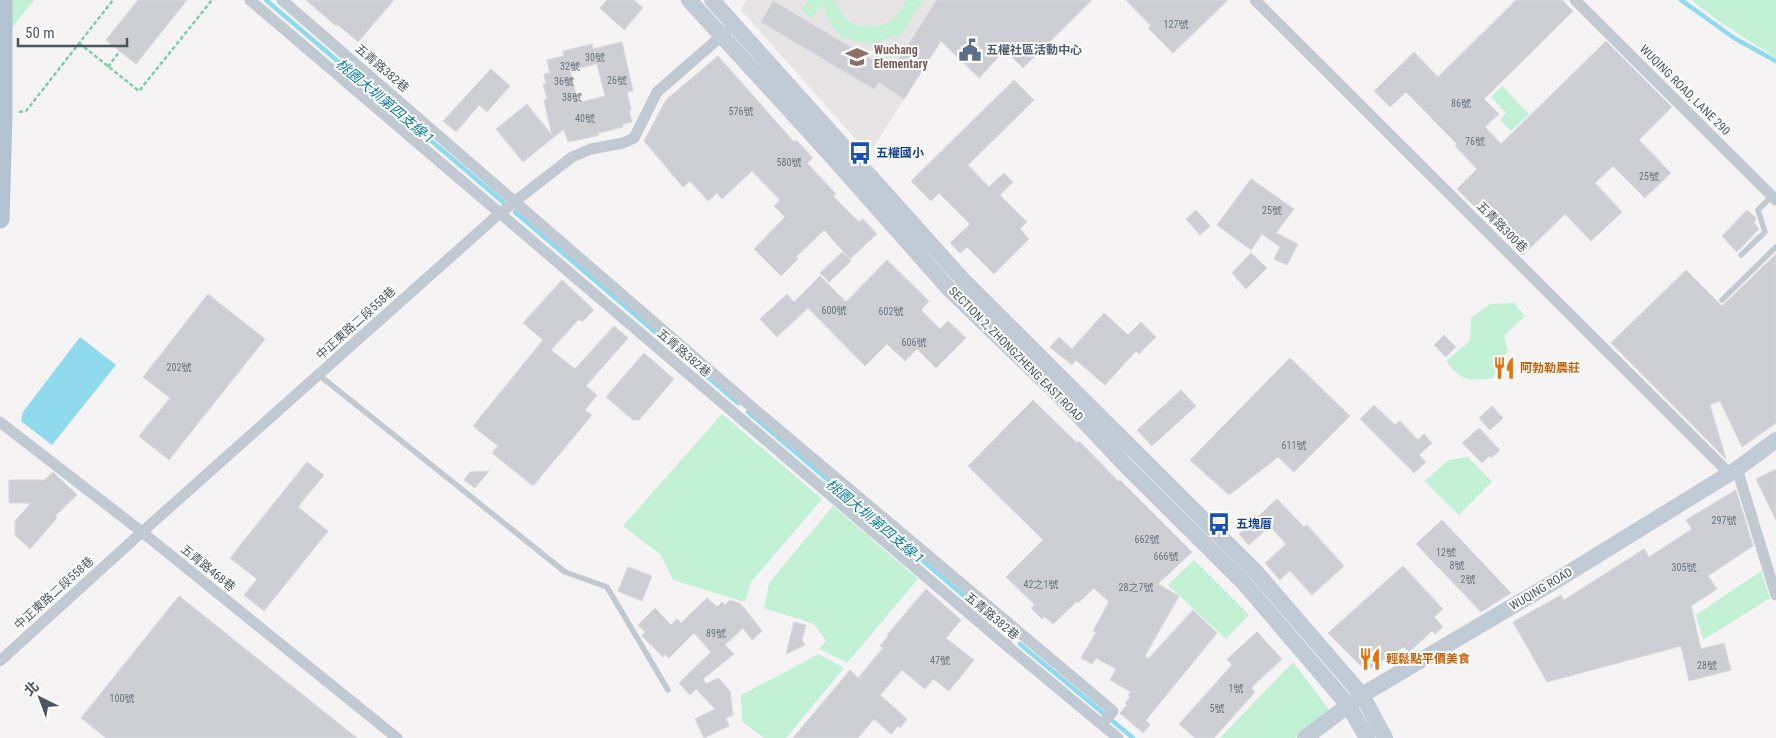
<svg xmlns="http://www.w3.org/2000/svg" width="1776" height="738" viewBox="0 0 1776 738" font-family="'Roboto Condensed','Noto Sans TC',sans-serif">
  <rect width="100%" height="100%" fill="#f5f3f3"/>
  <path fill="#e6e4e5" d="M746,0H967L869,154L741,10Z"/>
  <path fill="#c3f1d5" d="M11,0H34L10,30Z
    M808,0H835C843,22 855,30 878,26C885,24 891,23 895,17C900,12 903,5 906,0H923L902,34L875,43H866L842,38L832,26L821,4L812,19L802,11Z
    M1691,0H1776V58L1720,22Z
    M1502,86L1529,114L1511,131L1500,120L1506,113L1491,97Z
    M1514,303L1525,316L1504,336L1508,350L1493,378C1470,381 1461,382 1446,361L1470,341L1471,318L1490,304Z
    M722,414L822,499L751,582L745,602L673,580L661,555L623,526Z
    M1468,457L1492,482L1459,515L1424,481L1449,460Z
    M833,506L918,579L847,663L819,649L826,641L814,624L764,608L769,583Z
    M1194,560L1249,615L1226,639L1168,585Z
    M1761,571L1770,598L1703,640L1696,615Z
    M819,654L844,668L786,738H764L742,721L741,695Z
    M1293,662L1330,711L1295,738H1220Z"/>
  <path fill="#90daee" d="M80,337L116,365L52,445L21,421L23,412Z"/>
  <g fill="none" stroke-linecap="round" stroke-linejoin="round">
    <path stroke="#90daee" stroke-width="4.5" d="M266,0L503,202
      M1681,0L1734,38L1776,61
      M515,212L738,403
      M748,412L1003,629
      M1020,644L1133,738"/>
  </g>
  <path fill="#cdcfd5" stroke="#d7d9de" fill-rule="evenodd" d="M138,0H187L136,64L106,40Z
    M306,0H394L358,42L337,24L336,26Z
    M607,0H634L643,8L624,30L600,8Z
    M937,0H1092L1023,68L1005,50L979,78L941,41L904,99L879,82L874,89L761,22L773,1L891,71Z
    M1126,0H1228L1173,53L1148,28L1151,26Z
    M1516,0H1562L1573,11L1484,99L1499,114L1485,127L1501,144L1606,41L1672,107L1639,140L1671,173L1645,198L1613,166L1595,183L1622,212L1591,241L1565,214L1523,255L1457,189L1477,169L1455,146L1457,144L1406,92L1390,107L1374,91L1414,52L1438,77Z
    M622,42L633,91L627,92L631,110L629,111L632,122L623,124V127L598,133L599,135L596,136L568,142L564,129L523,162L496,129L527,104L552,135L544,100L547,99L543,84H546L544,74L550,73L547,60L564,56L563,51L592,44L593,49ZM597,64L605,96L578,103L570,70Z
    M718,56L794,142L796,140L813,158L807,163L836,194L833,196L859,222L863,219L877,234L850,259L824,230L796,257L798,259L781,276L754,249L785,217L774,206L780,200L752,171L722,199L717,193L708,201L690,181L683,187L644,141L666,100Z
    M491,69L510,86L487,112L479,105L456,132L443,121Z
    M1014,80L1034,100L968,165L989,187L1004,173L1013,182L1000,195L1027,222L1020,229L1029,239L994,274L967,247L960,253L950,243L970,224L939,193L931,201L911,181Z
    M1251,179L1294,209L1276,233L1298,244L1287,265L1274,259L1280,247L1262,234L1251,250L1217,225Z
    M1196,210L1210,226L1200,235L1186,219Z
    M1747,210L1756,218L1754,223L1759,229L1737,252L1722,236Z
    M842,252L851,261L829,282L820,273Z
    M1251,253L1267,268L1246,289L1232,273Z
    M1776,254V423L1742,447L1720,401L1710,405L1726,459L1611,343L1686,270L1722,306Z
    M887,260L929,301L921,310L940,329L948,321L966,338L936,368L917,349L905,361L887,344L865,366L808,308L777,337L760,319L787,294L794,302L820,276L846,302Z
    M562,280L594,310L582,322L579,319L551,350L575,369L614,326L628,338L586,386L597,395L585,410L592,415L533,486L492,453L498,446L473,426L543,340L523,323Z
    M208,294L265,339L169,460L139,436L170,398L143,377Z
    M1104,313L1128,335L1141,322L1156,337L1139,354L1136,351L1105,385L1076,360L1072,365L1050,347L1059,337L1072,349Z
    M1444,335L1456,347L1446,357L1434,345Z
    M644,353L674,379L639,420H633L606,397Z
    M1290,358L1350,416L1294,472L1278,457L1229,495L1190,460Z
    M1181,390L1196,406L1152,446L1137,430Z
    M1033,400L1077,443L1079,441L1119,482L1120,480L1192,552L1158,584L1179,596L1145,656L1149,658L1193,610L1217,633L1146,720L1150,725L1143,733L1120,713L1127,705L1125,703L1130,697L1128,695L1131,692L1110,680L1116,669L1096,658L1092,664L1081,658L1096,632L1093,631L1109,602L1094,588L1078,603L1076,602L1053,624L1044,616L1042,619L1031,608L1035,605L1006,577L1043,540L968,466Z
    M1374,405L1395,425L1400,421L1418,440L1424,434L1432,443L1419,455L1426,462L1414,473L1360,419Z
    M1492,406L1503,418L1490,430L1479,418Z
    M1479,428L1500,450L1491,458L1489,456L1482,463L1462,443Z
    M307,462L324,475L298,507L328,531L264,611L244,595L257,579L230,558Z
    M1776,469V520L1756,479Z
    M489,471L475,488L464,480L470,472Z
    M53,472L77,495L55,516L57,518L30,549L15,535V521L31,503H9V480H44Z
    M1736,490L1753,546L1708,576L1717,589L1691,606L1701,649L1724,643L1731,670L1689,681L1681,646L1547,682L1513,622L1561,595L1564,600L1644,549L1649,557L1692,529L1686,520Z
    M1277,499L1304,527L1307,525L1344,566L1312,595L1290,571L1280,580L1265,563L1286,544L1270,526L1249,545L1239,534Z
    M1442,520L1511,593L1481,612L1416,544Z
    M1403,566L1443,609L1434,617L1443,627L1435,634L1432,631L1409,652L1404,647L1370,668L1362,667L1328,633Z
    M628,567L652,576L642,601L618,591Z
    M926,589L961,620L946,638L974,660L949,691L933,679L925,689L902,670L880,695L907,719L900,728L898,726L891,734L874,719L858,738H793L850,670L858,678L883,648L880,646L888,636L887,635Z
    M179,596L357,738H106L81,718Z
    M707,598L717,607L722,602L725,605L730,600L741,604L762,631L752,640L743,628L725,645L734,654L703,679L706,684L718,678L730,691L733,715L726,718L729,726L704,738L695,719L715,709L696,689L690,695L679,683L711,652L694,633L669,658L665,654L663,657L642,636L645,632L638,625L655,608L671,625L677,619L681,623Z
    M794,622L806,625L802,640L805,645L786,654Z
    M1257,632L1282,659L1251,688L1255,692L1214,738H1195L1179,724L1232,665L1227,659Z"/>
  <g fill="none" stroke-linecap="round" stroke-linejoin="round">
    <path stroke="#7ad0a6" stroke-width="2.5" stroke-dasharray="4 2.5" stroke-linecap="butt" d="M79,43L139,91L212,0
      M108,67L120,51
      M19,112L26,111L113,0"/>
    <path stroke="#c1cad2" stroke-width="5.5" d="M1741,255L1765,232L1758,210L1772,196
      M1722,300L1776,247
      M319,375L565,572L607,587L668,690
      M1006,645L1017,632"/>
    <path stroke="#c1cad2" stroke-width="11" d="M250,0L1006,645L1118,738
      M282,0L746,402L1113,711L1102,724
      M1255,0L1730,474
      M1575,0L1776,200
      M0,422L142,532L397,738
      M1737,469L1776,595
      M0,661L142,532L500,213L572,157L591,149L623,143L634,138L657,92L726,32"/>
    <path stroke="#c1cbd6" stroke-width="16" d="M689,0L827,151L949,289L1060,396L1129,469L1243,582L1348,705L1367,738
      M712,0L964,281L1256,572L1362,695L1385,738
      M1305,738L1362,695L1557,580L1737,469L1776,440"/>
    <path stroke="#b3c2d1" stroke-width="19" d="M0,219L3,114V0"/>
  </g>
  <defs>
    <symbol id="civic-bare" viewBox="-9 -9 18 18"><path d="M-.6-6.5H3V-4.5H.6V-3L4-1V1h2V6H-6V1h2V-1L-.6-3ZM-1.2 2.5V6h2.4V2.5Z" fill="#5c6f8a" stroke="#fff" stroke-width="2.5" paint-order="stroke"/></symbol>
    <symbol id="school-bare" viewBox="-9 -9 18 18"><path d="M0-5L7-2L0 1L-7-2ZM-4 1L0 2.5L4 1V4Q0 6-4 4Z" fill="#8d6e63" stroke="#fff" stroke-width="2.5" paint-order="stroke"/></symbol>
    <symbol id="bus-bare" viewBox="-9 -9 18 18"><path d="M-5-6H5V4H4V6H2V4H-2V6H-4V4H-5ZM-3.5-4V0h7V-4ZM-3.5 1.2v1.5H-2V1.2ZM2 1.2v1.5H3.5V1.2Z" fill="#1a4fb4" stroke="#fff" stroke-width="2.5" paint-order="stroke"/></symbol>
    <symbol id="restaurant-bare" viewBox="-9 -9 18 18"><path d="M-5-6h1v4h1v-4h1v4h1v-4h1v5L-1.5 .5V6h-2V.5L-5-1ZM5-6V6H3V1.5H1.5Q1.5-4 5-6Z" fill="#e8710a" stroke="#fff" stroke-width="2.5" paint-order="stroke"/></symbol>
  </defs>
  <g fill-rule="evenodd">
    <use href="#civic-bare" x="954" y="34" width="32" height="32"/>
    <use href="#school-bare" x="841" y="41" width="32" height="32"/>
    <use href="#bus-bare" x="844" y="137" width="32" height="32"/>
    <use href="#restaurant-bare" x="1488" y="352" width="32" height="32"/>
    <use href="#bus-bare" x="1203" y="508" width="32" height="32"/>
    <use href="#restaurant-bare" x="1354" y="643" width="32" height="32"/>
  </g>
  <g text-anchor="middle" stroke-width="4" stroke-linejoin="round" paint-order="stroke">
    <g font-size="10" fill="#6b747e">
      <text x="1176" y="28">127號</text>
      <text x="595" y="61">30號</text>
      <text x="570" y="70">32號</text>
      <text x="617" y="84">26號</text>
      <text x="564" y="85">36號</text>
      <text x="572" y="101">38號</text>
      <text x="1461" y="107">86號</text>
      <text x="741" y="115">576號</text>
      <text x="585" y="122">40號</text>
      <text x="1475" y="145">76號</text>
      <text x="789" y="166">580號</text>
      <text x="1649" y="180">25號</text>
      <text x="1272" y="214">25號</text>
      <text x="834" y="314">600號</text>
      <text x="891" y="315">602號</text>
      <text x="914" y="346">606號</text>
      <text x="179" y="371">202號</text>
      <text x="1294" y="449">611號</text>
      <text x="1724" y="524">297號</text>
      <text x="1147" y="543">662號</text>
      <text x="1446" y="556">12號</text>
      <text x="1166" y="560">666號</text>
      <text x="1457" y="569">8號</text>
      <text x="1684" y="571">305號</text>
      <text x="1468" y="583">2號</text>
      <text x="1041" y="588">42之1號</text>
      <text x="1136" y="591">28之7號</text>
      <text x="716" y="637">89號</text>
      <text x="940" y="664">47號</text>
      <text x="1707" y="669">28號</text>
      <text x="1236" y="692">1號</text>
      <text x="122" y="702">100號</text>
      <text x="1217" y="712">5號</text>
    </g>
    <g font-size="12" font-weight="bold" fill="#785e54" stroke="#fff" text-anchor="start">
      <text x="874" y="54">Wuchang<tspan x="874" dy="14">Elementary</tspan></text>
    </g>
    <g font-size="12" font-weight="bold" fill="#4e5e75" stroke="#fff" text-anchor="start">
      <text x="986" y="54">五權社區活動中心</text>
    </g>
    <g font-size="12" fill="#4a5661" stroke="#fff">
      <text transform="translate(382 68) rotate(41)" y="4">五青路382巷</text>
      <text transform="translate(1685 90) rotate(45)" y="4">WUQING ROAD, LANE 290</text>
      <text transform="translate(1502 227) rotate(45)" y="4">五青路300巷</text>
      <text transform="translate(356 323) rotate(-42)" y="4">中正東路二段558巷</text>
      <text transform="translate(684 353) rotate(41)" y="4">五青路382巷</text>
      <text transform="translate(1016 354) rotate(45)" y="4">SECTION 2, ZHONGZHENG EAST ROAD</text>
      <text transform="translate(208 568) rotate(39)" y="4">五青路468巷</text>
      <text transform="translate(1541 589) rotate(-31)" y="4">WUQING ROAD</text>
      <text transform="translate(54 593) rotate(-42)" y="4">中正東路二段558巷</text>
      <text transform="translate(992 616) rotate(40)" y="4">五青路382巷</text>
    </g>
    <g font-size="12" font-weight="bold" fill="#164399" stroke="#fff" text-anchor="start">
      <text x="876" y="157">五權國小</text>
      <text x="1236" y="528">五塊厝</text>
    </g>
    <g font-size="12" font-weight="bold" fill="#c56008" stroke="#fff" text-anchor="start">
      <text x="1520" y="372">阿勃勒農莊</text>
      <text x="1386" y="663">輕鬆點平價美食</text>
    </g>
    <g font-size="14" font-style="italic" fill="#0c7c9b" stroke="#fff">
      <text transform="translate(385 101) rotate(40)" y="5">桃園大圳第四支線-1</text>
      <text transform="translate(875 521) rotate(40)" y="5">桃園大圳第四支線-1</text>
    </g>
  </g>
  <g transform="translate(40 698) rotate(318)" stroke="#ffffff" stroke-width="4" paint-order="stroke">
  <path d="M0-4L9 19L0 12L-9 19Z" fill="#4a5661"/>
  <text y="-8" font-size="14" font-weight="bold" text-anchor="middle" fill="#4a5661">北</text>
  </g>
  <path d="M18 38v8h109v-8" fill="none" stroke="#4a5661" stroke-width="2.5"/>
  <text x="25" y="38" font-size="15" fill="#4a5661" stroke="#ffffff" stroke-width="4" paint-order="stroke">50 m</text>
</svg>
